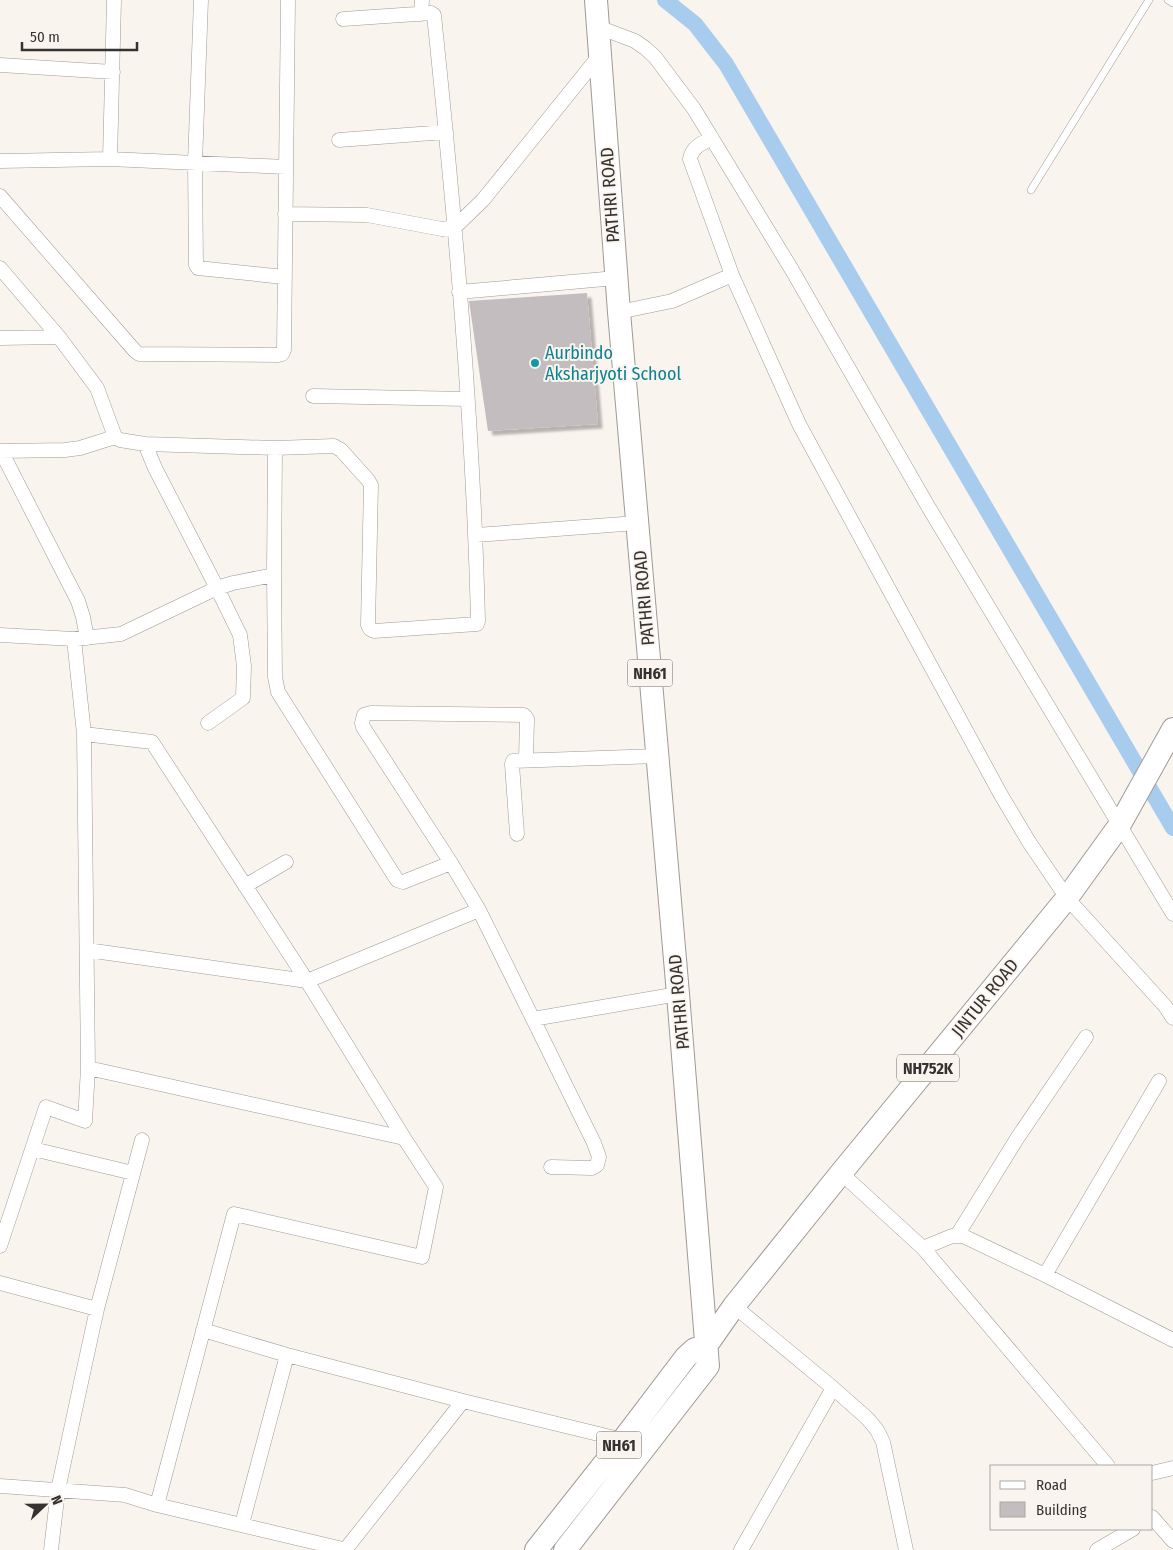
<svg xmlns="http://www.w3.org/2000/svg" width="1173" height="1550" viewBox="0 0 1173 1550" font-family="'Fira Sans Condensed',sans-serif">
  <defs>
    <filter id="shadow"><feDropShadow dx="4.5" dy="4.5" stdDeviation="1" flood-color="#0004"/></filter>
  </defs>
  <rect width="100%" height="100%" fill="#faf4ef"/>
  <g fill="none" stroke-linecap="round" stroke-linejoin="round">
    <path stroke="#a8cced" stroke-width="16" d="M665,0L695,24L726,64L1173,828"/>
  </g>
  <path fill="#c3bdc0" filter="url(#shadow)" d="M587,293L598,424L488,431L469,301Z"/>
  <g fill="none" stroke-linecap="round" stroke-linejoin="round">
    <defs>
      <path id="service" d="M1168,0L1173,3
        M1031,190L1149,0"/>
      <path id="minor" d="M201,0L195,163L196,265L198,268L284,277
        M421,14L422,0
        M598,27L635,41L645,48L655,57L694,109L792,270L929,508L1173,914
        M0,65L113,72
        M712,138C702,143 692,147 690,159L732,275L799,424L824,470L1001,795L1029,842L1067,898L1165,1006L1173,1018
        M339,140L446,132
        M110,159L114,0
        M0,161L110,159L286,167
        M0,196L135,351L139,354L278,355L282,354L284,350L288,0
        M285,214L367,215L442,229L455,227L483,200L600,55
        M0,268L59,337L97,388L114,434L115,437L120,440L145,444L275,448L334,446L341,450L368,480L371,485L368,625L370,629L374,631L477,624L478,621C473,419 455,217 434,15L431,13L343,19
        M459,292L616,278
        M619,312L672,301L732,275
        M0,338L59,337
        M313,396L467,399
        M145,444L155,468L217,588L240,635L244,666L243,698L208,723
        M275,448L274,575L275,677L278,692L397,880L403,882L451,863
        M0,451L65,450L80,448L115,437
        M1,451L78,601L83,617L87,638
        M476,535L637,523
        M0,635L74,639L84,734L152,742L307,981
        M74,639L121,634L217,588L233,583L274,575
        M84,734L88,1068
        M517,834L512,764L513,761L658,756
        M245,886L286,862
        M479,910L451,863L363,727L362,723L364,715L371,713L524,715L527,719L526,759
        M87,950L307,981
        M533,1019L594,1143L599,1157L597,1165L592,1168L551,1167
        M404,1138L307,981L479,910L533,1019L678,994
        M33,1149L133,1173
        M841,1173L923,1248L1108,1466
        M958,1234L1018,1137L1086,1037
        M0,1246L46,1107L85,1121L88,1068L404,1138L436,1187L422,1257L234,1214L157,1505
        M923,1248L952,1236H963L1045,1275L1173,1340
        M1045,1275L1159,1081
        M0,1283L97,1309
        M734,1306L833,1388L868,1419L877,1430L883,1442L906,1550
        M203,1330L287,1355L463,1401
        M1152,1473L1173,1468
        M0,1486L125,1495L157,1505L347,1550
        M1152,1517L1173,1541
        M242,1524L287,1355
        M51,1550L58,1490L80,1387L97,1309L142,1140
        M345,1550L463,1401L623,1440
        M741,1550L833,1388
        M1097,1550L1133,1529"/>
      <path id="trunk" d="M536,1550L623,1440L686,1357L695,1349L706,1346L734,1306L841,1173L1067,898L1119,826L1173,729
        M565,1550L708,1366L678,994L619,312L596,0"/>
    </defs>
    <use href="#service" stroke="#9f9a96" stroke-width="8"/>
    <use href="#minor" stroke="#9f9a96" stroke-width="15"/>
    <use href="#trunk" stroke="#9f9a96" stroke-width="24"/>
    <use href="#service" stroke="#fff" stroke-width="7"/>
    <use href="#minor" stroke="#fff" stroke-width="14"/>
    <use href="#trunk" stroke="#fff" stroke-width="22"/>
  </g>
  <circle fill="#0f9aa8" stroke="#faf4ef" stroke-width="2" cx="535" cy="363" r="5"/>
  <g text-anchor="middle" stroke-width="4" stroke-linejoin="round" paint-order="stroke">
    <g fill="#faf4ef" stroke="#706c6a" stroke-width="1">
      <rect x="627.5" y="659.5" width="45" height="27" rx="4"/>
      <rect x="897" y="1054.5" width="62" height="27" rx="4"/>
      <rect x="596.5" y="1431.5" width="45" height="27" rx="4"/>
    </g>
    <g font-size="16" font-weight="bold" fill="#353231">
      <text x="650" y="679">NH61</text>
      <text x="928" y="1074">NH752K</text>
      <text x="619" y="1451">NH61</text>
    </g>
    <g font-size="18" fill="#353231" stroke="#faf4ef">
      <text transform="translate(610 195) rotate(-94)" y="6">PATHRI ROAD</text>
      <text transform="translate(644 598) rotate(-95)" y="6">PATHRI ROAD</text>
      <text transform="translate(985 998) rotate(-51)" y="6">JINTUR ROAD</text>
      <text transform="translate(679 1002) rotate(-95)" y="6">PATHRI ROAD</text>
    </g>
    <g font-size="18" fill="#0d838f" stroke="#faf4ef" text-anchor="start">
      <text x="545" y="359">Aurbindo<tspan x="545" dy="21">Aksharjyoti School</tspan></text>
    </g>
  </g>
  <rect x="990" y="1465" width="162" height="65" fill="#faf4ef" stroke="#aba6a3"/>
  <rect x="1000" y="1481" width="25" height="8" fill="#ffffff" stroke="#aba6a3"/>
  <text x="1036" y="1490" font-size="15" fill="#353231">Road</text>
  <rect x="1000" y="1502" width="25" height="15" fill="#c3bdc0" stroke="#aba6a3"/>
  <text x="1036" y="1515" font-size="15" fill="#353231">Building</text>
  <g transform="translate(45 1505) rotate(68)" stroke="#faf4ef" stroke-width="4" paint-order="stroke">
  <path d="M0-4L9 19L0 12L-9 19Z" fill="#353231"/>
  <text y="-8" font-size="14" font-weight="bold" text-anchor="middle" fill="#353231">N</text>
  </g>
  <path d="M22 42v8h115v-8" fill="none" stroke="#353231" stroke-width="2.5"/>
  <text x="30" y="42" font-size="15" fill="#353231" stroke="#faf4ef" stroke-width="4" paint-order="stroke">50 m</text>
</svg>
